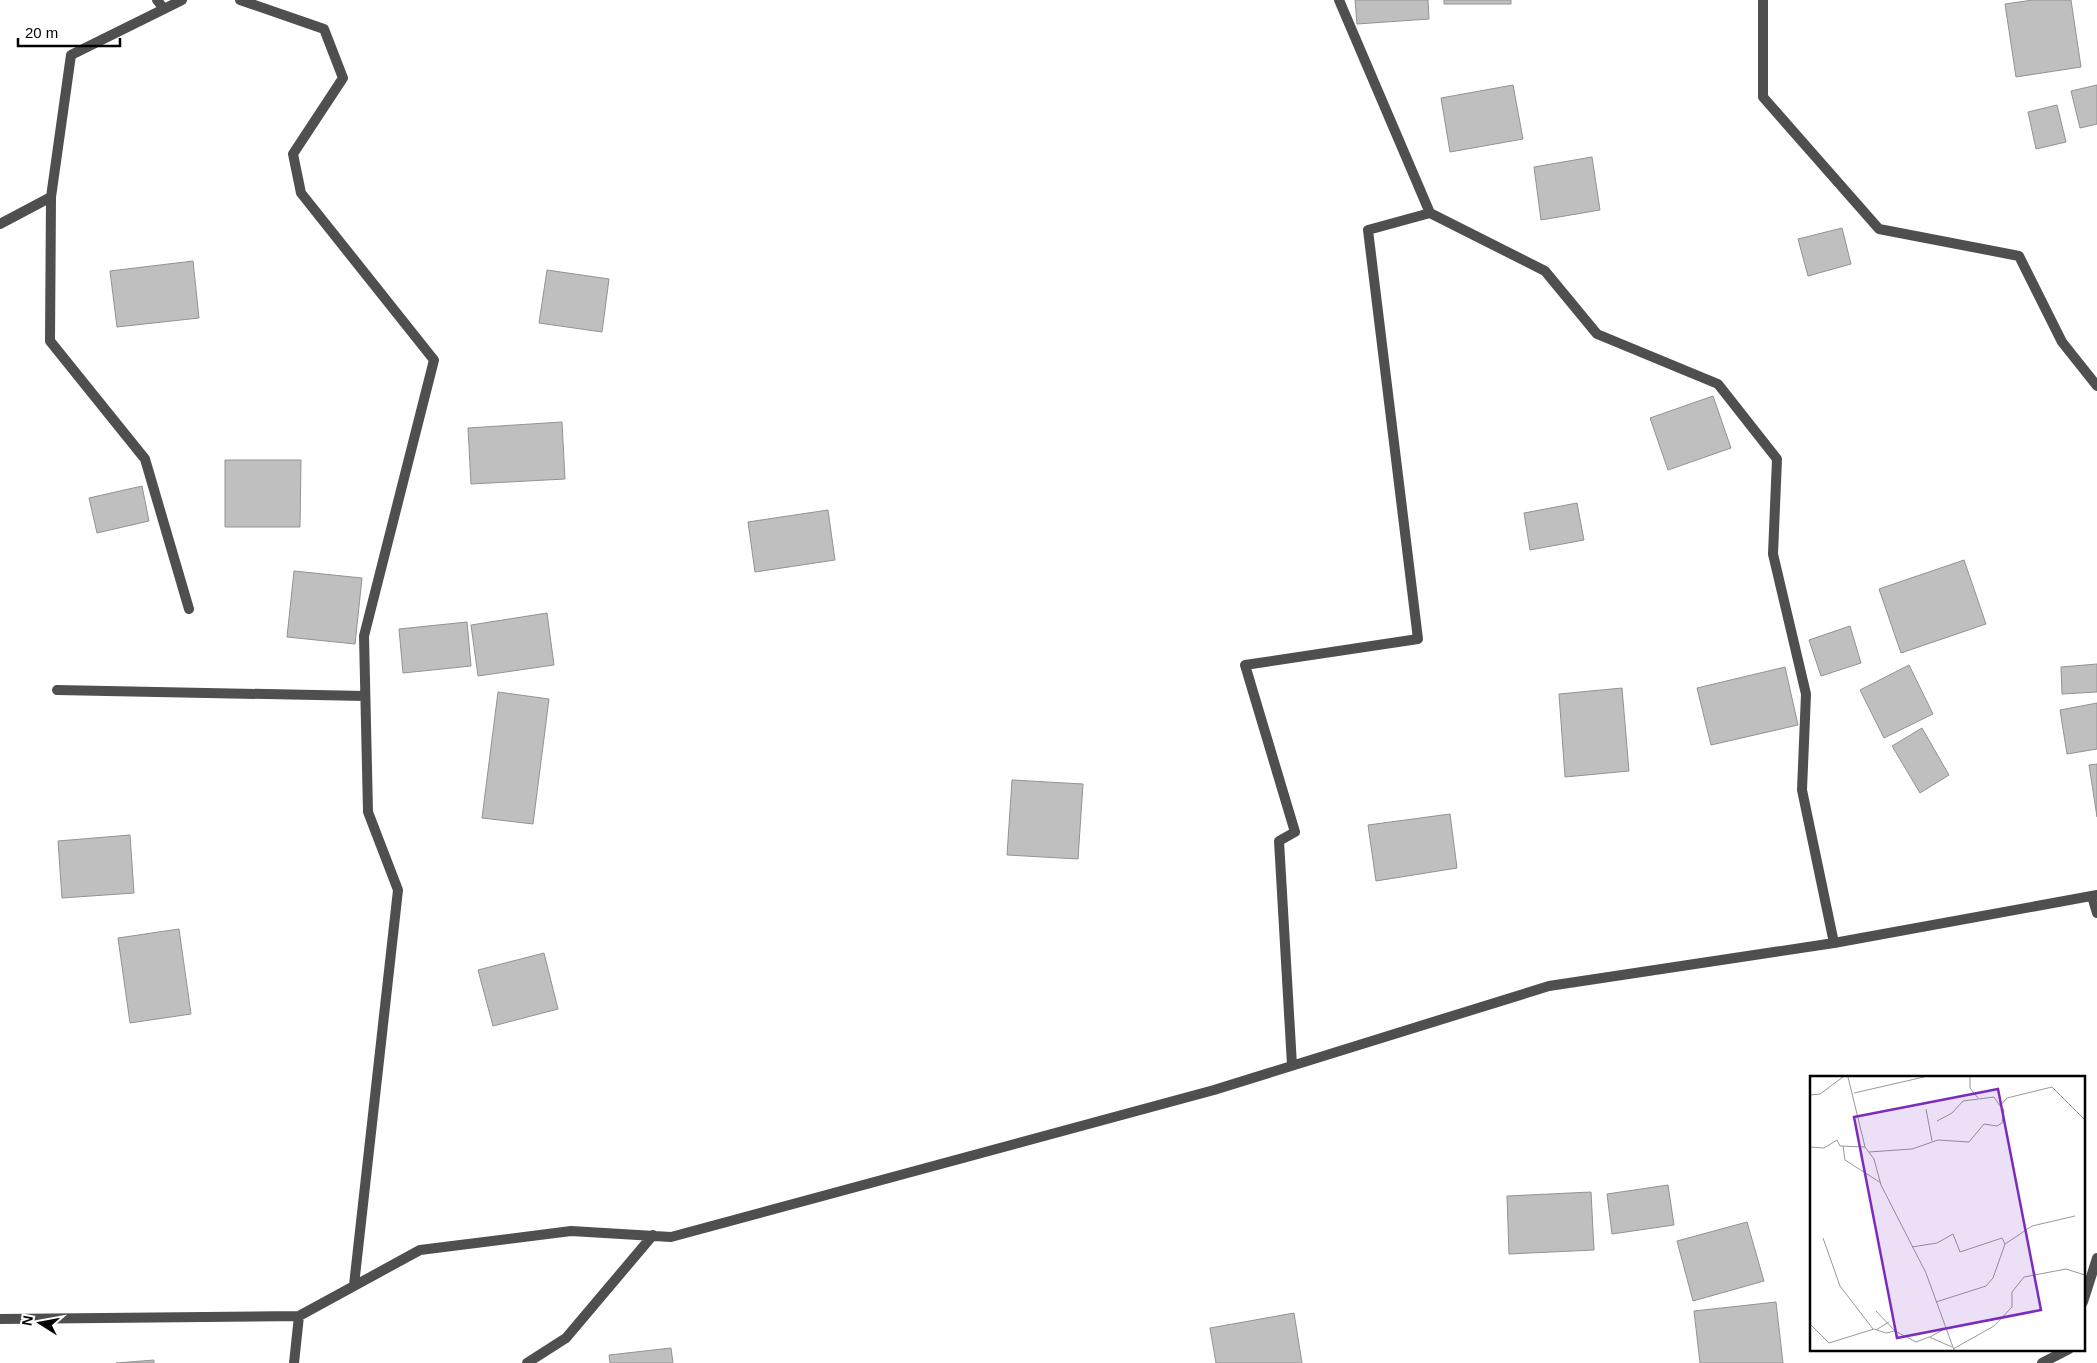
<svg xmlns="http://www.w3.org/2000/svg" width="2097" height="1363" viewBox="0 0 2097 1363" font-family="Helvetica,sans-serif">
  <rect width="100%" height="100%" fill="#fff"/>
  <path fill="#bfbfbf" stroke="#939393" d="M1355,0H1428L1429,19L1357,24Z
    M1444,0H1511V4H1444Z
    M2033,0H2071L2081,67L2016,77L2005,4Z
    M1513,85L1523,139L1450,152L1441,98Z
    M2097,85V124L2080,128L2071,91Z
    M2057,105L2066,142L2036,149L2028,112Z
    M1592,157L1600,210L1541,220L1534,167Z
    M1842,228L1851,264L1808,276L1798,239Z
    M193,261L199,318L117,327L110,271Z
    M547,270L609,279L602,332L539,323Z
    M1713,396L1731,448L1668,470L1650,418Z
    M562,422L565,479L471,484L468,428Z
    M225,460H301L300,527H225Z
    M142,486L149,521L97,533L89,498Z
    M1577,503L1584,540L1530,550L1524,513Z
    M828,510L835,560L755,572L748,522Z
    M1964,560L1986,624L1901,653L1879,589Z
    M294,571L362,578L355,644L287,637Z
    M547,613L554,665L478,676L471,625Z
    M467,622L471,666L403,673L399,629Z
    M1850,626L1861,663L1821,676L1809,640Z
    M2097,664V692L2062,694L2061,667Z
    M1909,665L1933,714L1884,738L1860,690Z
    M1785,667L1798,725L1711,745L1697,688Z
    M1622,688L1629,771L1565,777L1559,694Z
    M498,692L549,699L533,824L482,818Z
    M2097,703V749L2067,754L2060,710Z
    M1922,728L1949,775L1920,793L1892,746Z
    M2097,764V817L2089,765Z
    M1012,780L1083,784L1078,859L1007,855Z
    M1450,814L1457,868L1376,881L1368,825Z
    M130,835L134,893L62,898L58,841Z
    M179,929L191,1014L130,1023L118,938Z
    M544,953L558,1009L493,1026L478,970Z
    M1668,1185L1674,1225L1612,1234L1607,1194Z
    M1591,1192L1594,1250L1509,1254L1507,1196Z
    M1747,1222L1764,1281L1693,1301L1677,1241Z
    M1776,1302L1783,1363H1700L1694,1311Z
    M1294,1313L1302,1363H1216L1210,1328Z
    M671,1348L673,1363H610L609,1355Z
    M154,1360V1363H116Z"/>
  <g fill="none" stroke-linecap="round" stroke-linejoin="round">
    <path stroke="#4f4f4f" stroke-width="10" d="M157,0L164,9L71,55L51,197L50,341L145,459L189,609
      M240,0L324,29L343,78L293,154L301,193L434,360L364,636L368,812L398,890L354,1285
      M1339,0L1430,213L1545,271L1597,334L1718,384L1777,459L1773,554L1806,694L1802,790L1834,943
      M1763,0V97L1879,229L2019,256L2062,342L2097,386
      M164,9L182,0
      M0,224L51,197
      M57,690L365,696
      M2092,896L2097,913
      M1292,1065L1279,841L1295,832L1245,665L1418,639L1368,230L1430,213
      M2083,1302L2097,1258
      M0,1319L299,1316L420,1250L571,1231L671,1237L1214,1090L1549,986L1834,943L2097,895
      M294,1363L299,1316
      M527,1363L566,1338L653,1235
      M2042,1363L2069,1349"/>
  </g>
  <g transform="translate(1810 1076)">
    <rect width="275" height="275" fill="#fff"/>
    <path fill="none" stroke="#999" stroke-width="1" d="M38,1L55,71L64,83L71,109L116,197L144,274M160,1V12L168,22M44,17L114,1M0,19L10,18L33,1M116,33L122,65M127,45L142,37L153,25L184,21L190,30L197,22L242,11L275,44M33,70L35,84L71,107M0,71L14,72L27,64L30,70L55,71M59,76L102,73L128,64L159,66L174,48L187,50L192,47L194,34L190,30M13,162L30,210L63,253M102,171L127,167L143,158L150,176L192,162L195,168M126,226L176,210L183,202L195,168L222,150L265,140M66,235L85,255M0,248L19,267L64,253L76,257L85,255L106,266L119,261L142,271M66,254L79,246M120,261L136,252M143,273L184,250L202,231V216L214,201L256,193L275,199"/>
    <path fill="#7b2cbf" fill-opacity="0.15" stroke="#7b2cbf" stroke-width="2.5" d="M188,13L231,234L87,262L44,41Z"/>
    <rect width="275" height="275" fill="none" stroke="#000" stroke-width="2.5"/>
  </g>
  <g transform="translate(40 1323) rotate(281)" stroke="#ffffff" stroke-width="4" paint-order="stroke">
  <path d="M0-4L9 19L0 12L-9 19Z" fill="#000000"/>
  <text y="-8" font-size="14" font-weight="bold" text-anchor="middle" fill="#000000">N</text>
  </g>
  <path d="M18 38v8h102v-8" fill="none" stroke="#000000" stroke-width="2.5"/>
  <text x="25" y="38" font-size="15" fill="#000000" stroke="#ffffff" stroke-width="4" paint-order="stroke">20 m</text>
</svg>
